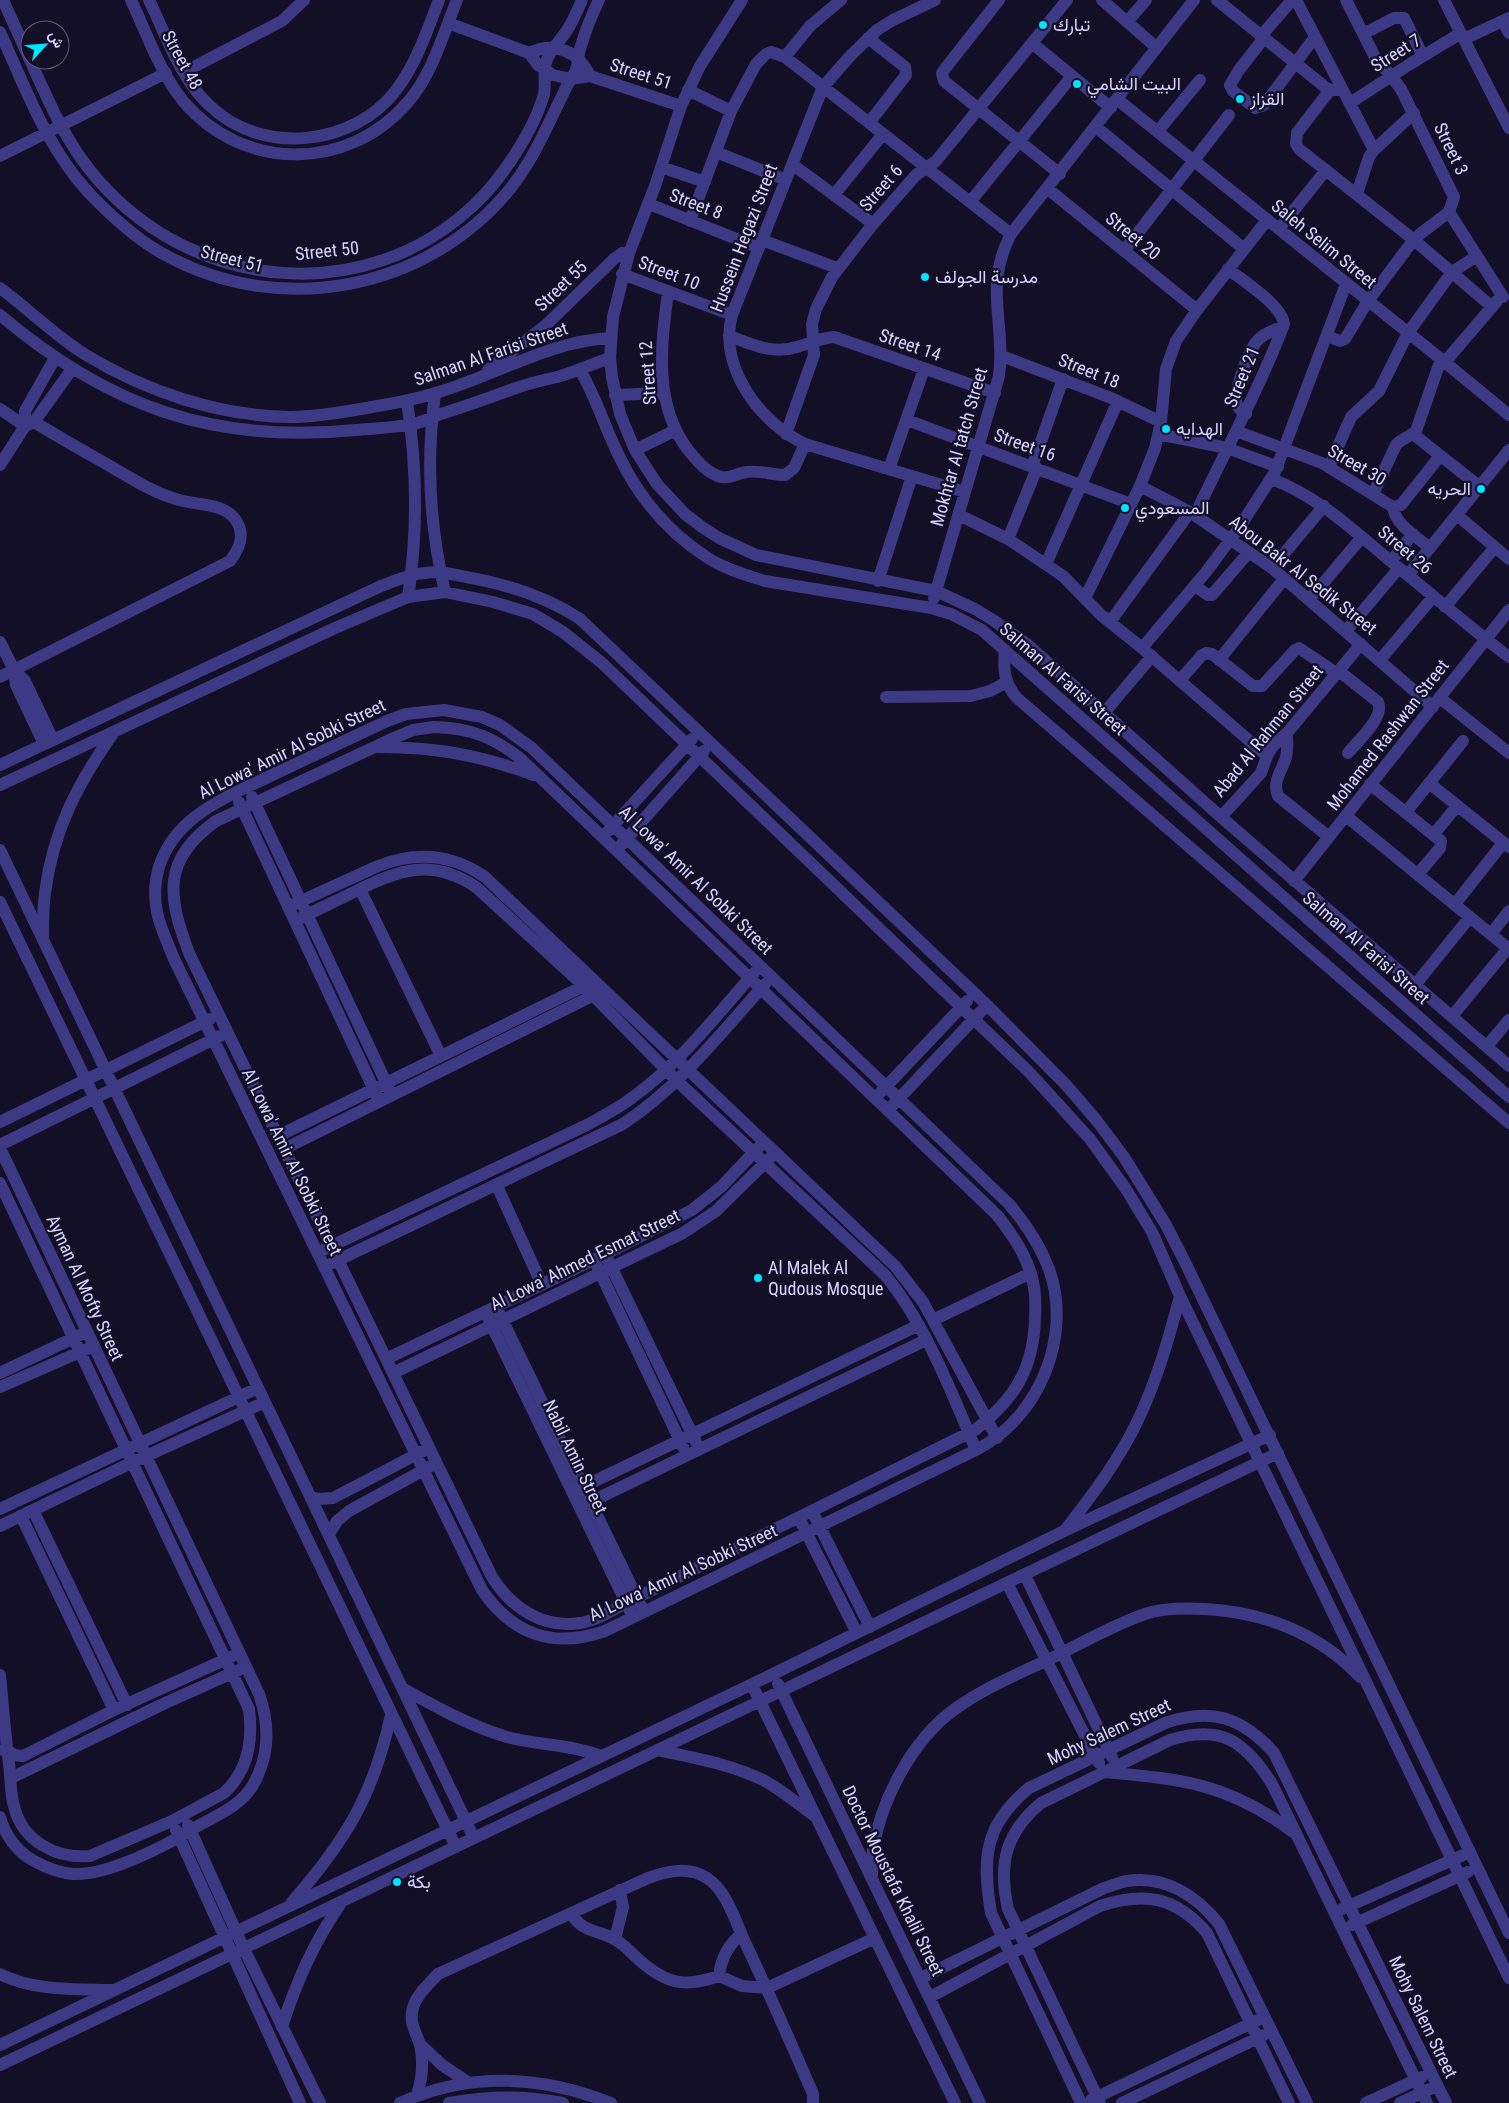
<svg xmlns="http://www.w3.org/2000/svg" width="1509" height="2103" viewBox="0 0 1509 2103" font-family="'Roboto Condensed',Vazirmatn,sans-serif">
  <rect width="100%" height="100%" fill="#130f26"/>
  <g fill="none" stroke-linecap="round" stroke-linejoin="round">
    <path stroke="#3d3a85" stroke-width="12" d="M3,0L30,60
      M131,0C146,32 161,74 183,101C243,172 348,172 408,102C433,73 443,34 457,0
      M149,0C166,35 180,78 209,105C261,156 354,147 397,89C417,62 427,31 439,0
      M742,0L700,66L681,106L655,186L629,253L613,317L610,358L612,377L620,414L635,450L657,484L685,514L702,527L719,538L756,555L936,591L975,609L993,620L1028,645L1221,817L1509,1066
      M935,0L893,20L877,30L851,55L823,87L732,315C718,367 760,423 805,444L965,492
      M999,0L944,70L942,73L944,81L1060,174
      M1102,0L1156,47
      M1217,0L1325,87L1330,90H1338
      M1296,0L1374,150
      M1444,0L1509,128
      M1503,21L1509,33
      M1127,22L1146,0
      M448,23L529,53L538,65L553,75L571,79L590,76L681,106
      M0,32C25,87 47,148 89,193C112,217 138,241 167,256C281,318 428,290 510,189C535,157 547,126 565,90C568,83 573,77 576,70C578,64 578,56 580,49C585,32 591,16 599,0
      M1363,34L1394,18H1404L1423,56
      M1261,36L1292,0
      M868,38L905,67L906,75L869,123
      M1264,38L1239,70L1230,85L1233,91L1255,108L1264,105L1315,37
      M1464,39L1509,18
      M1032,43L1111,108
      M529,53C555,41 578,51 590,76
      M785,57L810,26L841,0
      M30,60C49,102 67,146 99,181C196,291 365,308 474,205C502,179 534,130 544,94C546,83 543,72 546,62C550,50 559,42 566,32C573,22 577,11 582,0
      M184,72L282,21L304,0
      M688,90L731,111
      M1330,90L1297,133L1296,144L1299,149L1414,240L1491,306
      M1118,100L1441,359L1509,415
      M1350,103L1410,64L1461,33
      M1096,127L1244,249
      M1158,131L1200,80
      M716,152L786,180
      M0,156L166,73
      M792,164L873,224
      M661,167L705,182
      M1048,189L1197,310
      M1357,194L1369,157L1374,150L1414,113
      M834,195L883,134
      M970,202L1072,76
      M649,204L759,248
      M1449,212L1503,297
      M690,221L731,111L756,64L766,54L771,52L785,57L1011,234
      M1279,229L1326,170
      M762,240L837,268
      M1124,251L1229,115
      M622,274L732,315
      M0,288C30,310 55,336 86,355C147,392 219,416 290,417C317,417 345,412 372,407C396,403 419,399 442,391C497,374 551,341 610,338
      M668,292C661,345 653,405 689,451C698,462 706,472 721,477C729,479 738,473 747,472C759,470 772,475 785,475L794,468L805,444
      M0,315C109,407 213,444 356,430C375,428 394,428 413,424C423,422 432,417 441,414C467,406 491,397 516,388C530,383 543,380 557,377C575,372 592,364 610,358
      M729,336C752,344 772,355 797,347C810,343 820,338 834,337L995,393
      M1327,336L1340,341L1345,339L1368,301L1409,246L1420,234L1449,212L1454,197L1401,89L1391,76L1376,59L1346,0
      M1002,356L1111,398L1161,422
      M55,358L25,411V426L34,422L72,369
      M1445,362L1497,301
      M488,370L546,325L614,259L622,253H629
      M580,370C596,397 605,428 619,456C639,498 669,533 708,558C725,569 746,575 765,581L931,608L951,614L982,630L1509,1097
      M435,394C426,460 430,528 445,592
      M615,395L664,393
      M407,401C417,466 418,532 408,597
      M0,409L25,426L0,465
      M1246,414C1241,411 1237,407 1236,402C1235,388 1249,349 1258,340C1265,333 1273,330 1282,327
      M907,420L1131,504
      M1236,431L1322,463L1393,507L1401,505L1440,456
      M786,434L814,355L812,324L816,309L832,277L873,224L916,175L936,161L1067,0
      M1158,434L1227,448L1278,467
      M1413,434L1479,486
      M635,450L676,430
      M1032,467L1063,379
      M1329,467L1351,417L1379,391L1408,333L1452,272L1477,256
      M889,469L924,369
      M1272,479C1322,498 1358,535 1399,568C1436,598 1472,629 1509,657
      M1140,486L1190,512L1272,568L1433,707
      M1373,494L1396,445C1402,438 1410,437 1416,431L1441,359
      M1393,507C1395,525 1417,537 1430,548
      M959,515L1008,539L1063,576L1101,615L1142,648L1267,756
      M1195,515C1225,451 1259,390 1284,324C1282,305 1243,281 1228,269
      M1457,515L1509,559
      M1008,539L1037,468
      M1391,561L1413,534
      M1046,564L1118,401
      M1272,568L1324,506
      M1408,575L1509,450
      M878,581L912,476
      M1195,586L1208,595H1212L1249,552
      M934,598L999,376C1006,322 983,287 1011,234L1194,0
      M1085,598L1140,486L1155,448L1161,422L1166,369L1176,341L1197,310L1267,220
      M1309,600L1362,537
      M1445,607L1495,547
      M1110,622L1190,512
      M1346,631L1399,568
      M0,642L14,670L25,681L53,740
      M1142,648L1206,572L1239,528L1275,472L1346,284
      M1005,650C1003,669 1004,683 1017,698L1509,1123
      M1219,660L1284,579
      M1380,660L1433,597
      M14,670L16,685L44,744
      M1339,671L1378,702C1385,717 1358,741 1348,753
      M0,677L230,561C240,548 246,534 235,519C223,503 197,505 179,500C154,493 132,479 110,466C85,452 59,437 34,422
      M1180,680L1202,655L1206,653L1212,654L1253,686H1262L1295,650L1299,648L1336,673
      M886,697L971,696L990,691L1007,682
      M1440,698L1509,753
      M444,710L482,717L500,725L532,748L1009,1204C1026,1224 1040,1245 1049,1269C1073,1336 1039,1418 976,1450L605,1631C553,1649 513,1635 482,1590L174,959C168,943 160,928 157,912C154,898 155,881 159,867C175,816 225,798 270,776C309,758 348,739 387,721L406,714Z
      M1104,713L1152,656
      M434,727C470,728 494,737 522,760L997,1215C1011,1233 1023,1250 1030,1271C1035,1285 1036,1302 1035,1317C1034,1368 1015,1399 975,1430L626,1603C612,1610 596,1621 580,1623C542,1629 511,1607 492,1577L189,953C168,897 161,860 216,821L394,738L413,730Z
      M1287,733C1287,741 1288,749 1286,757C1282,771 1272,781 1278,796L1329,837
      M378,747C436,747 479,755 534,775
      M0,765L381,586C395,581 409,574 425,573C439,571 452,574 466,577C507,584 545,596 580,619L987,1005L1067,1086L1097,1121L1124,1157L1166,1225L1184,1260L1509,1933
      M1429,783L1509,847
      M1370,784L1441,841L1440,848L1418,874
      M0,785L335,628L408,597L445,592L493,602L533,614L563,632L602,663L1029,1072L1090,1139L1126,1189L1152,1232L1180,1296L1509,1978
      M252,797L390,1091
      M239,802L377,1096
      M1406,812L1463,741
      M1346,816L1509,949
      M1221,817L1261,773L1267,756L1273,746L1287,733L1361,644
      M608,831L692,739
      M1434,834L1457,806
      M621,845L704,751
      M0,850L474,1838
      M1294,881L1509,610
      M360,889L441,1056
      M0,902L456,1847
      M1455,904L1503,843
      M288,907L378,866C416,851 452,854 485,877L895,1266L923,1302L997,1438
      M295,921C314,911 334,902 354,892C399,870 431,857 476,887L584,986L677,1081L885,1275C926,1325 951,1391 976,1450
      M1491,934L1509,911
      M43,936C43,922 43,907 45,893C53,830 78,783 114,732
      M1415,985L1470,917
      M1452,1016L1508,948
      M1487,1046L1509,1020
      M881,1092L967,1001
      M893,1105L987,1005
      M0,1122L210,1019
      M278,1136L590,983
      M0,1145L220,1036
      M0,1148L259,1694C270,1725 270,1755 253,1785C242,1805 216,1816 196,1827C167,1845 108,1876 73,1874C59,1873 47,1868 34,1861C17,1852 5,1835 0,1817
      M284,1149L600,992
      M0,1183L249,1709C253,1740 248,1771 224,1793L172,1821L90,1856C56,1859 22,1841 14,1806C10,1793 11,1777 9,1764C5,1734 3,1705 0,1675
      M497,1186L542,1285
      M325,1249L587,1125C603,1116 619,1108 633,1097C680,1063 716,1016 754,973
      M608,1260L696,1442
      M332,1263L623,1124C679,1087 721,1033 765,984
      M597,1266L683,1447
      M499,1313L641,1606
      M488,1318L630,1611
      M933,1320L1031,1273
      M386,1359L606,1254L692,1210L721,1187L758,1148
      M0,1373L80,1335
      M393,1373L683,1233L716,1211L770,1158
      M0,1387L87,1349
      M572,1492L919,1325
      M311,1497L318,1499L333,1498L423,1451
      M580,1507L926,1340
      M0,1509L258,1388
      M33,1510L127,1705
      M812,1511L870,1627
      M21,1516L114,1710
      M799,1518L857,1633
      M0,1526L133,1462L265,1402
      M1066,1529C1093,1494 1119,1460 1138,1420C1157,1380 1169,1338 1180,1296
      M329,1534L337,1521L349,1511L431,1466
      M1025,1575L1112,1757
      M1007,1583L1099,1763
      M778,1684L980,2103
      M752,1685L955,2103
      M402,1688C436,1707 470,1726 507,1737C537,1745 574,1745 602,1756
      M3,1750H7L14,1755L23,1756L114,1710L233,1656
      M657,1750C694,1758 731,1764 765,1781C783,1791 799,1805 816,1817
      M1103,1772C1181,1779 1228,1783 1293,1832
      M11,1778L163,1704L239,1670
      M188,1825L244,1949L320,2103
      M176,1830L300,2103
      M872,1876C872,1868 872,1858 873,1850C881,1799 913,1739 955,1709C984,1688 1020,1673 1052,1658C1082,1643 1113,1625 1145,1614C1162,1608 1186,1608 1205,1609C1263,1612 1319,1633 1360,1677
      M292,1902C346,1840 373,1796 391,1715
      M1342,1909L1470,1852
      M572,1914C581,1932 598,1930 614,1939C623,1943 630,1952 638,1959C666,1984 684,1988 719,1976L742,1986L767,1988L875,1938
      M1352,1925L1468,1872
      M615,1939L623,1907L620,1890
      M0,1974C34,1991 74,1989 111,1990
      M719,1976C721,1958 728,1946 741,1934
      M921,1978L1104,1888C1112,1886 1120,1882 1127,1881C1165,1875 1197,1896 1219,1924L1307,2103
      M930,1997L1100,1906C1145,1891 1176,1897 1207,1933L1289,2103
      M282,2027C296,1982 314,1942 341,1903
      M420,2044L442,2065L469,2083
      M0,2045L773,1674L1066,1530L1270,1435
      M0,2065L1278,1453
      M417,2095C422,2079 424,2062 420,2045C417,2034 410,2025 412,2012C414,1997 428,1985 438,1974L648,1878C667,1871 689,1866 707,1878C726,1890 735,1920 744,1940C768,1991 791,2043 813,2094V2103
      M1091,2100L1258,2020
      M400,2103C470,2071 540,2075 611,2103
      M449,2103C487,2096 525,2095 563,2103
      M1081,2103L991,1913C982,1858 984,1825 1029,1788L1165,1723C1211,1707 1242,1717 1274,1753L1446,2103
      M1100,2103L1008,1909C998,1865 1005,1833 1041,1803L1170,1740C1221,1724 1245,1741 1272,1784L1427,2103
      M1122,2103L1264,2035
      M1366,2103L1422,2077
      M1400,2103L1430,2089"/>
  </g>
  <g fill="#00e5ff" stroke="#130f26" stroke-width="2">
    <circle cx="1043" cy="25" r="5"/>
    <circle cx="1077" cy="84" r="5"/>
    <circle cx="1240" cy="99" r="5"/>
    <circle cx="925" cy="277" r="5"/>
    <circle cx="1166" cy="429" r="5"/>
    <circle cx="1481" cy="489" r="5"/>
    <circle cx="1125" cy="508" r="5"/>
    <circle cx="758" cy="1278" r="5"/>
    <circle cx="397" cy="1882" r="5"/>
  </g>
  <g text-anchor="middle" stroke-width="4.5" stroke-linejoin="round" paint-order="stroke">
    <g font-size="18" fill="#d9d4ff" stroke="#130f26" text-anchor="start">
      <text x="1053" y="31">تبارك</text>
      <text x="1087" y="90">البيت الشامي</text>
      <text x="1250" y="105">القزاز</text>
      <text x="935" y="283">مدرسة الجولف</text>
      <text x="1176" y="435">الهدايه</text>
      <text x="1471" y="495" text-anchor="end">الحريه</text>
      <text x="1135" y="514">المسعودي</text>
      <text x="768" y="1274">Al Malek Al<tspan x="768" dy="21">Qudous Mosque</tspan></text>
      <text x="407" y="1888">بكة</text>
    </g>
    <g font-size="18" fill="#d9d4ff" stroke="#130f26">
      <text transform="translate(1396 53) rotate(-32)" y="6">Street 7</text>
      <text transform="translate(182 60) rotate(61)" y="6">Street 48</text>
      <text transform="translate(641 74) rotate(18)" y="6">Street 51</text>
      <text transform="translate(1451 149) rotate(64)" y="6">Street 3</text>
      <text transform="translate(881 188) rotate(-49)" y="6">Street 6</text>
      <text transform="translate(696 204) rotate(21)" y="6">Street 8</text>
      <text transform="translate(1133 236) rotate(39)" y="6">Street 20</text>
      <text transform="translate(744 238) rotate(-69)" y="6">Hussein Hegazi Street</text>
      <text transform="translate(1324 244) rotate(39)" y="6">Saleh Selim Street</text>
      <text transform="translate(327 251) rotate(-6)" y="6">Street 50</text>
      <text transform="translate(232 259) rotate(14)" y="6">Street 51</text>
      <text transform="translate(669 273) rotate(21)" y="6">Street 10</text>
      <text transform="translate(561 286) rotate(-44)" y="6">Street 55</text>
      <text transform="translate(910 345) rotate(19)" y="6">Street 14</text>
      <text transform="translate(491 354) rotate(-19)" y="6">Salman Al Farisi Street</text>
      <text transform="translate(1089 371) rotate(22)" y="6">Street 18</text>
      <text transform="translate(648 373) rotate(-94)" y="6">Street 12</text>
      <text transform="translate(1242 377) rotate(-67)" y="6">Street 21</text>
      <text transform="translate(1025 445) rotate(20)" y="6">Street 16</text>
      <text transform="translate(959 447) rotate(-74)" y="6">Mokhtar Al tatch Street</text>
      <text transform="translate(1357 465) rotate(30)" y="6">Street 30</text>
      <text transform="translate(1405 550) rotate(40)" y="6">Street 26</text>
      <text transform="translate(1303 575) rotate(38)" y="6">Abou Bakr Al Sedik Street</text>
      <text transform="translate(1063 679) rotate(41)" y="6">Salman Al Farisi Street</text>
      <text transform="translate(1268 731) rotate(-51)" y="6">Abad Al Rahman Street</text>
      <text transform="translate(1388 735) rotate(-52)" y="6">Mohamed Rashwan Street</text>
      <text transform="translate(292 749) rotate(-26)" y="6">Al Lowa' Amir Al Sobki Street</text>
      <text transform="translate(696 880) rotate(44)" y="6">Al Lowa' Amir Al Sobki Street</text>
      <text transform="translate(1366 948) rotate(41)" y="6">Salman Al Farisi Street</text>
      <text transform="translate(292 1162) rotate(64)" y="6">Al Lowa' Amir Al Sobki Street</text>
      <text transform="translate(585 1260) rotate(-26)" y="6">Al Lowa' Ahmed Esmat Street</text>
      <text transform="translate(85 1288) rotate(65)" y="6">Ayman Al Mofty Street</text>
      <text transform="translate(575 1457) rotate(64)" y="6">Nabil Amin Street</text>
      <text transform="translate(683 1573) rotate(-25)" y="6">Al Lowa' Amir Al Sobki Street</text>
      <text transform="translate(1109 1732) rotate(-25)" y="6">Mohy Salem Street</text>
      <text transform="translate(893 1881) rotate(64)" y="6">Doctor Moustafa Khalil Street</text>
      <text transform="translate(1423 2017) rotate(64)" y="6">Mohy Salem Street</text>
    </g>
  </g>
  <g transform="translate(45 45) rotate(64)"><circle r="24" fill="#130f26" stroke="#625e7d"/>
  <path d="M0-4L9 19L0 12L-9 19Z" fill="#00e5ff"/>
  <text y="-8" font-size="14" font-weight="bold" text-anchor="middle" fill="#d9d4ff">ش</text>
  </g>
</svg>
